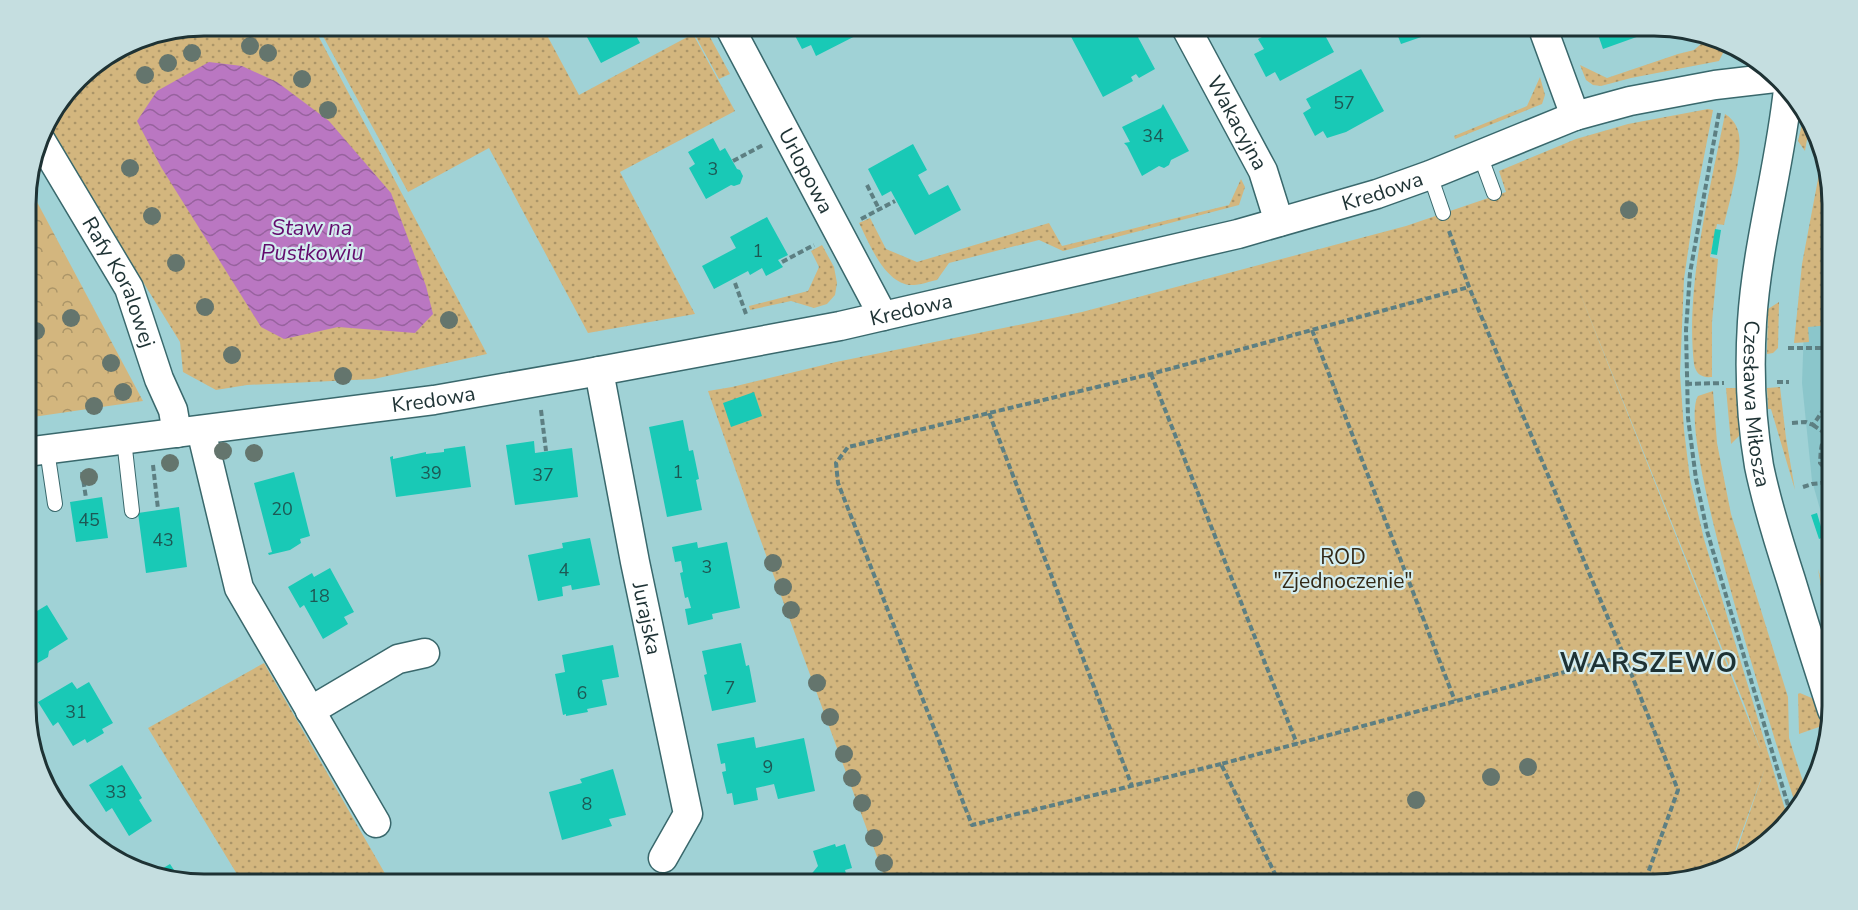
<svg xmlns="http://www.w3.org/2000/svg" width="1858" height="910" viewBox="0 0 1858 910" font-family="'Nunito Sans',sans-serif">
  <defs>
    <pattern id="grass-dots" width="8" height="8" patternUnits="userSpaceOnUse" patternTransform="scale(1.5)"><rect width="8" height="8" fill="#d3b67e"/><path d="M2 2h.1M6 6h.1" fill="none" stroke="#ab9568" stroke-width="1.8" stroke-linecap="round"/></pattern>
    <pattern id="forest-crowns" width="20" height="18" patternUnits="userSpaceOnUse" patternTransform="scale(1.5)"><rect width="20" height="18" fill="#d3b67e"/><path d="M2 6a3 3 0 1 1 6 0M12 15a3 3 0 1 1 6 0" fill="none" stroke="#ab9568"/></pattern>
    <pattern id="water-waves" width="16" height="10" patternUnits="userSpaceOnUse" patternTransform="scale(1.5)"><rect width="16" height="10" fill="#ba77c2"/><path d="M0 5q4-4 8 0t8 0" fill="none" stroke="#97629e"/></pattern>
  </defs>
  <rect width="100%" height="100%" fill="#a0d2d6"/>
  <path fill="#8bc6cb" d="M1831,181L1832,551L1812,481L1802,383L1806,271Z"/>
  <path fill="url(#grass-dots)" fill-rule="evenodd" d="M204,26H313L487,354L374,379L247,385L216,390L183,372L180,342L45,123L86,70L136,39Z
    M320,26H542L579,95L693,34L735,111L620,172L695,314L588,333L489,148L408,192L318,27Z
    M690,26H704L730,74L719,79Z
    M1708,38L1728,43L1719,61L1631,78L1601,86L1593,85L1586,80L1580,65L1607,78L1678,54L1694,50Z
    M1540,77L1545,95L1542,104L1455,139L1454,136L1527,106Z
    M1708,109L1713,110L1695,203L1684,279L1680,374L1684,430L1690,479L1704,539L1787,816L1754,854L1733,861L1766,765L1731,862L1666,884H887L751,514L708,391L732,387L836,362L1082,312L1406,226L1506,192L1499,171L1576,139L1628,124ZM1574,278L1745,706L1761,751Z
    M1725,114C1730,117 1735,122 1737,128C1746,147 1729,202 1724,225L1717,224L1710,257L1718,259L1712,322V377C1701,378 1696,374 1694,364C1685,287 1710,190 1725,114Z
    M1804,116L1809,128L1805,151L1798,141Z
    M1822,158L1831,181V325L1808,327L1809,342L1794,343L1802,264Z
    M1241,179L1245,187L1239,205L1063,251L1039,240L949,263L937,280C930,281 921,285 914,285C886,287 869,243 859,223L870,218L886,249L917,262L1049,223L1062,246L1229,205Z
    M822,245L834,267L837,283L835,295L827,304L814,308L791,301L750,310L749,306L808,291L819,267L811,251Z
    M1779,302L1778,348L1773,353L1767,354L1768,309Z
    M1780,387L1786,438L1795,490L1771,409H1768L1767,388Z
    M1726,388H1737L1740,435L1731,444Z
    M1713,391L1717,443L1731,514L1788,697L1789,738L1807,794L1796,806C1778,749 1675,433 1698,396Z
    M1818,569L1832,614V649Z
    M264,663L391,884H243L148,728Z
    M1800,693L1814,699L1821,723L1819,727L1799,734L1798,694Z
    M668,875L671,884H634Z"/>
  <path fill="url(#forest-crowns)" d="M28,185L143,401L26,418V192Z"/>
  <path fill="url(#water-waves)" d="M209,62L242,66L277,82L329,121L391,193L426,286L433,314L415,333L338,327L284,339L261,327L161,167L137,121L157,91Z"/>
  <path fill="#19c9b6" d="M581,26H631L640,43L601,63Z
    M790,26H868L869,29L816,56L811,45L802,49Z
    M1078,26H1132L1155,69L1139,78L1136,74L1131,77L1133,81L1103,97L1068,31Z
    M1283,26H1320L1334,52L1280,81L1275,72L1266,77L1254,54L1264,49L1258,39Z
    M1394,26H1453L1401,44Z
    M1595,26H1642L1645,34L1603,49Z
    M1361,69L1384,111L1346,132L1327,138L1323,131L1315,136L1303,113L1311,108L1306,99Z
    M1163,104L1189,151L1171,160L1169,165L1164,168L1159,166L1142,176L1127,146L1124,143L1130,142L1122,127L1161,108Z
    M713,138L720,151L725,148L737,169L740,170L743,176L740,184L734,186L731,185L706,199L689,168L695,164L688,152Z
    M913,144L927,170L918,175L929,195L948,185L961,210L915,235L891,191L882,196L868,169Z
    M767,217L788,255L778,260L783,267L766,276L762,268L750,275L748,271L714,289L702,266L736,248L730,237Z
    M1715,229L1721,230L1717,255L1711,254Z
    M754,392L762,416L731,427L723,403Z
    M683,420L689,451L693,450L699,479L696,480L702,510L667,517L649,427Z
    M534,441L535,453L572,448L578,497L515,505L506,445Z
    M465,446L471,487L396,497L390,457L393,456V459L426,452V454L444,452V449Z
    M294,472L310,536L300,539L301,543L290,550L269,555L268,553L272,552L254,483Z
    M102,497L108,538L76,542L70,502Z
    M179,507L187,567L146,573L138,513Z
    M1817,513L1824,537L1819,539L1811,515Z
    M590,538L600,585L572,590L571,585L562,587L563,596L538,601L528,555L563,548L562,543Z
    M697,542L698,548L727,542L740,608L712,614L713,619L688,625L685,609L691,608L688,597L685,598L680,573L683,572L681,561L675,562L672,547Z
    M330,568L354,612L344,617L348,624L323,639L304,605L300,608L288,587L312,573L314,577Z
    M47,605L68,639L49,651L48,657L36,664L30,662L27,664V617Z
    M741,643L746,666L749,665L756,702L712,711L704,675L707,674L702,651Z
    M613,645L619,677L602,680L607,705L587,709L588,712L566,716V714L563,715L555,674L565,672L562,655Z
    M72,682L77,689L89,682L113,723L102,729L104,733L87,743L85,739L73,746L58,722L53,726L38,702Z
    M754,737L756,748L804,738L815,791L778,799L774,784L756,788L758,800L734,805L732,793L727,794L722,772L726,771L725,763L721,764L717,744Z
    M122,765L142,798L139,800L152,821L129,836L112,808L106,812L89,785Z
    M613,769L626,815L609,819L612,826L562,840L549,792L582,783L580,779Z
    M835,844L836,847L845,844L852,868L845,870L849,884H787L809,877L818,866L813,851Z
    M170,864L180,879L155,873Z
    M192,873L197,881L205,882L207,884L181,879Z
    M728,880L729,884H714Z"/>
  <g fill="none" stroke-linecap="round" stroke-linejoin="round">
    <defs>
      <path id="lane" d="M1480,155L1494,193
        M1430,175L1443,213
        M124,440L132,511
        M47,450L55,504"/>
      <g id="street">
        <path id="s1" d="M729,26L883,316"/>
        <path id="s2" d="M1185,26L1263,171L1279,222"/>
        <path d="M1542,26L1575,116"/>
        <path id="s3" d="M1788,89C1780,167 1757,243 1752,322C1749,370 1751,419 1759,466C1767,505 1779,543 1791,580C1804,623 1818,667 1832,710"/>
        <path id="s4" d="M40,139L129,288L159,379L173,410L177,433"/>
        <path id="s5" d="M599,371L635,562L688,814L663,858"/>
        <path d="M201,430L239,588L376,823"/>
        <path id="s6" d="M26,452L434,400L583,374L840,326L1238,234L1377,194L1430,175L1575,116L1630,101L1715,85L1775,78"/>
        <path d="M310,711L398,659L425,653"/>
      </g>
    </defs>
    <use href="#lane" stroke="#39686c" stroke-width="16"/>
    <use href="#street" stroke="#39686c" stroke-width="31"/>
    <path stroke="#5d7f82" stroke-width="4" stroke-dasharray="6 3" stroke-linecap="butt" d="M1735,57V45
      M1719,113L1690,273L1686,330L1688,418L1696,479L1707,531L1790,812
      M1814,149L1818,150
      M733,161L763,145
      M867,185L879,209
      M861,219L895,201
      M1449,231L1469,287L1624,656L1678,790L1644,884
      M782,262L814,245
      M735,283L746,314
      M1312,330L1455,701
      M1788,348H1823
      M1151,374L1297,744
      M1777,382H1789
      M1686,384L1724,383
      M1826,406L1832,403
      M541,410L546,451
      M989,413L1132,786
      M1792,423L1806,422L1813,425L1826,406L1823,348L1829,338H1831
      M1813,425L1832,438
      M153,465L158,509
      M82,472L86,498
      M1830,482V474L1820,463C1821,450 1820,438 1832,430
      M1803,487L1812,484L1831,482
      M1221,764L972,825L838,483L836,463L848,447L1151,374L1469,287
      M1280,884L1221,764L1624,656"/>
    <use href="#lane" stroke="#fff" stroke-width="14"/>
    <use href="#street" stroke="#fff" stroke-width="28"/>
  </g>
  <g fill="#64756d">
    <circle cx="250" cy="46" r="9"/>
    <circle cx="192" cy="53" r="9"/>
    <circle cx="268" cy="53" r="9"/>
    <circle cx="168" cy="63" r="9"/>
    <circle cx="145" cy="75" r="9"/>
    <circle cx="302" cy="79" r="9"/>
    <circle cx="328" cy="110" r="9"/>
    <circle cx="130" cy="168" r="9"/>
    <circle cx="1629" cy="210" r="9"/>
    <circle cx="152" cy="216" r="9"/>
    <circle cx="176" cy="263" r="9"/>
    <circle cx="205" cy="307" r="9"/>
    <circle cx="71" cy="318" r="9"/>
    <circle cx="449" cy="320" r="9"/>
    <circle cx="36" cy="331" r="9"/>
    <circle cx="232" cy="355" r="9"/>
    <circle cx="111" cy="363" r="9"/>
    <circle cx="343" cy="376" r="9"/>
    <circle cx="123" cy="392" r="9"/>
    <circle cx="94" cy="406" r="9"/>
    <circle cx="223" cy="451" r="9"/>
    <circle cx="254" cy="453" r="9"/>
    <circle cx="170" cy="463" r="9"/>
    <circle cx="89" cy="477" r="9"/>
    <circle cx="773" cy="563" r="9"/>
    <circle cx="783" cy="587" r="9"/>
    <circle cx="791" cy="610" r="9"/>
    <circle cx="817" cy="683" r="9"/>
    <circle cx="830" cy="717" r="9"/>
    <circle cx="844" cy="754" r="9"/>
    <circle cx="1528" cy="767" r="9"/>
    <circle cx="1491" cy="777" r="9"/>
    <circle cx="852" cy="778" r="9"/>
    <circle cx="1416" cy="800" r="9"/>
    <circle cx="862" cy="803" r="9"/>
    <circle cx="874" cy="838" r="9"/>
    <circle cx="884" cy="863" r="9"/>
  </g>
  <g text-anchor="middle" stroke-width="4.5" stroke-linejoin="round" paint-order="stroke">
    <g font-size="18" fill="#1d5854">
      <text x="1344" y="109">57</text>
      <text x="1153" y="142">34</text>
      <text x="713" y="175">3</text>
      <text x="758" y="257">1</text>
      <text x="678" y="478">1</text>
      <text x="431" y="479">39</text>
      <text x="543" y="481">37</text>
      <text x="282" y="515">20</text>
      <text x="89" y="526">45</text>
      <text x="163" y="546">43</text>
      <text x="707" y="573">3</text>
      <text x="564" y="576">4</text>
      <text x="319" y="602">18</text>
      <text x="730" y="694">7</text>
      <text x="582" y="699">6</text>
      <text x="76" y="718">31</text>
      <text x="768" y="773">9</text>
      <text x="116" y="798">33</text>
      <text x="587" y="810">8</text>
    </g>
    <g font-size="21" fill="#1e3234" stroke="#d4edef">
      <text dy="7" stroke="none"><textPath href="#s2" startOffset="110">Wakacyjna</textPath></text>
      <text dy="7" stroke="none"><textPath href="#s1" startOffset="164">Urlopowa</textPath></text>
      <text dy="7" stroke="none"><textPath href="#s6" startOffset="1383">Kredowa</textPath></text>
      <text dy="7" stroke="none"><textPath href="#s4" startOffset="164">Rafy Koralowej</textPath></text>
      <text dy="7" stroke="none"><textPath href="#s6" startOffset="897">Kredowa</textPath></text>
      <text dy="7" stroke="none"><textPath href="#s6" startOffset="411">Kredowa</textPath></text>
      <text dy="7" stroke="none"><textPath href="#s3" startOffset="318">Czesława Miłosza</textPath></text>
      <text dy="7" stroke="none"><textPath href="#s5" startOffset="252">Jurajska</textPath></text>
    </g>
    <g font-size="21" fill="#322917" stroke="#d4edef">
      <text x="1343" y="564">ROD<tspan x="1343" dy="24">"Zjednoczenie"</tspan></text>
    </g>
    <g font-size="22" font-style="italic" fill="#630c6e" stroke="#d4edef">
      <text x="312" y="235">Staw na<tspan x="312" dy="25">Pustkowiu</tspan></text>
    </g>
    <g font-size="27" font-weight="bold" letter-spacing="1.5" fill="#1e3234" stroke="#d4edef">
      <text x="1649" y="672">WARSZEWO</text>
    </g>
  </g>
  <path d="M0 0H1858V910H0ZM204 36H1654A168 168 0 0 1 1822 204V706A168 168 0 0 1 1654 874H204A168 168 0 0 1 36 706V204A168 168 0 0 1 204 36Z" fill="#c5dee0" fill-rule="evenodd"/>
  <path fill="none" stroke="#1e3234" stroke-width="3" d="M204 36H1654A168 168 0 0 1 1822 204V706A168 168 0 0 1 1654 874H204A168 168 0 0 1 36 706V204A168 168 0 0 1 204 36Z"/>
</svg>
